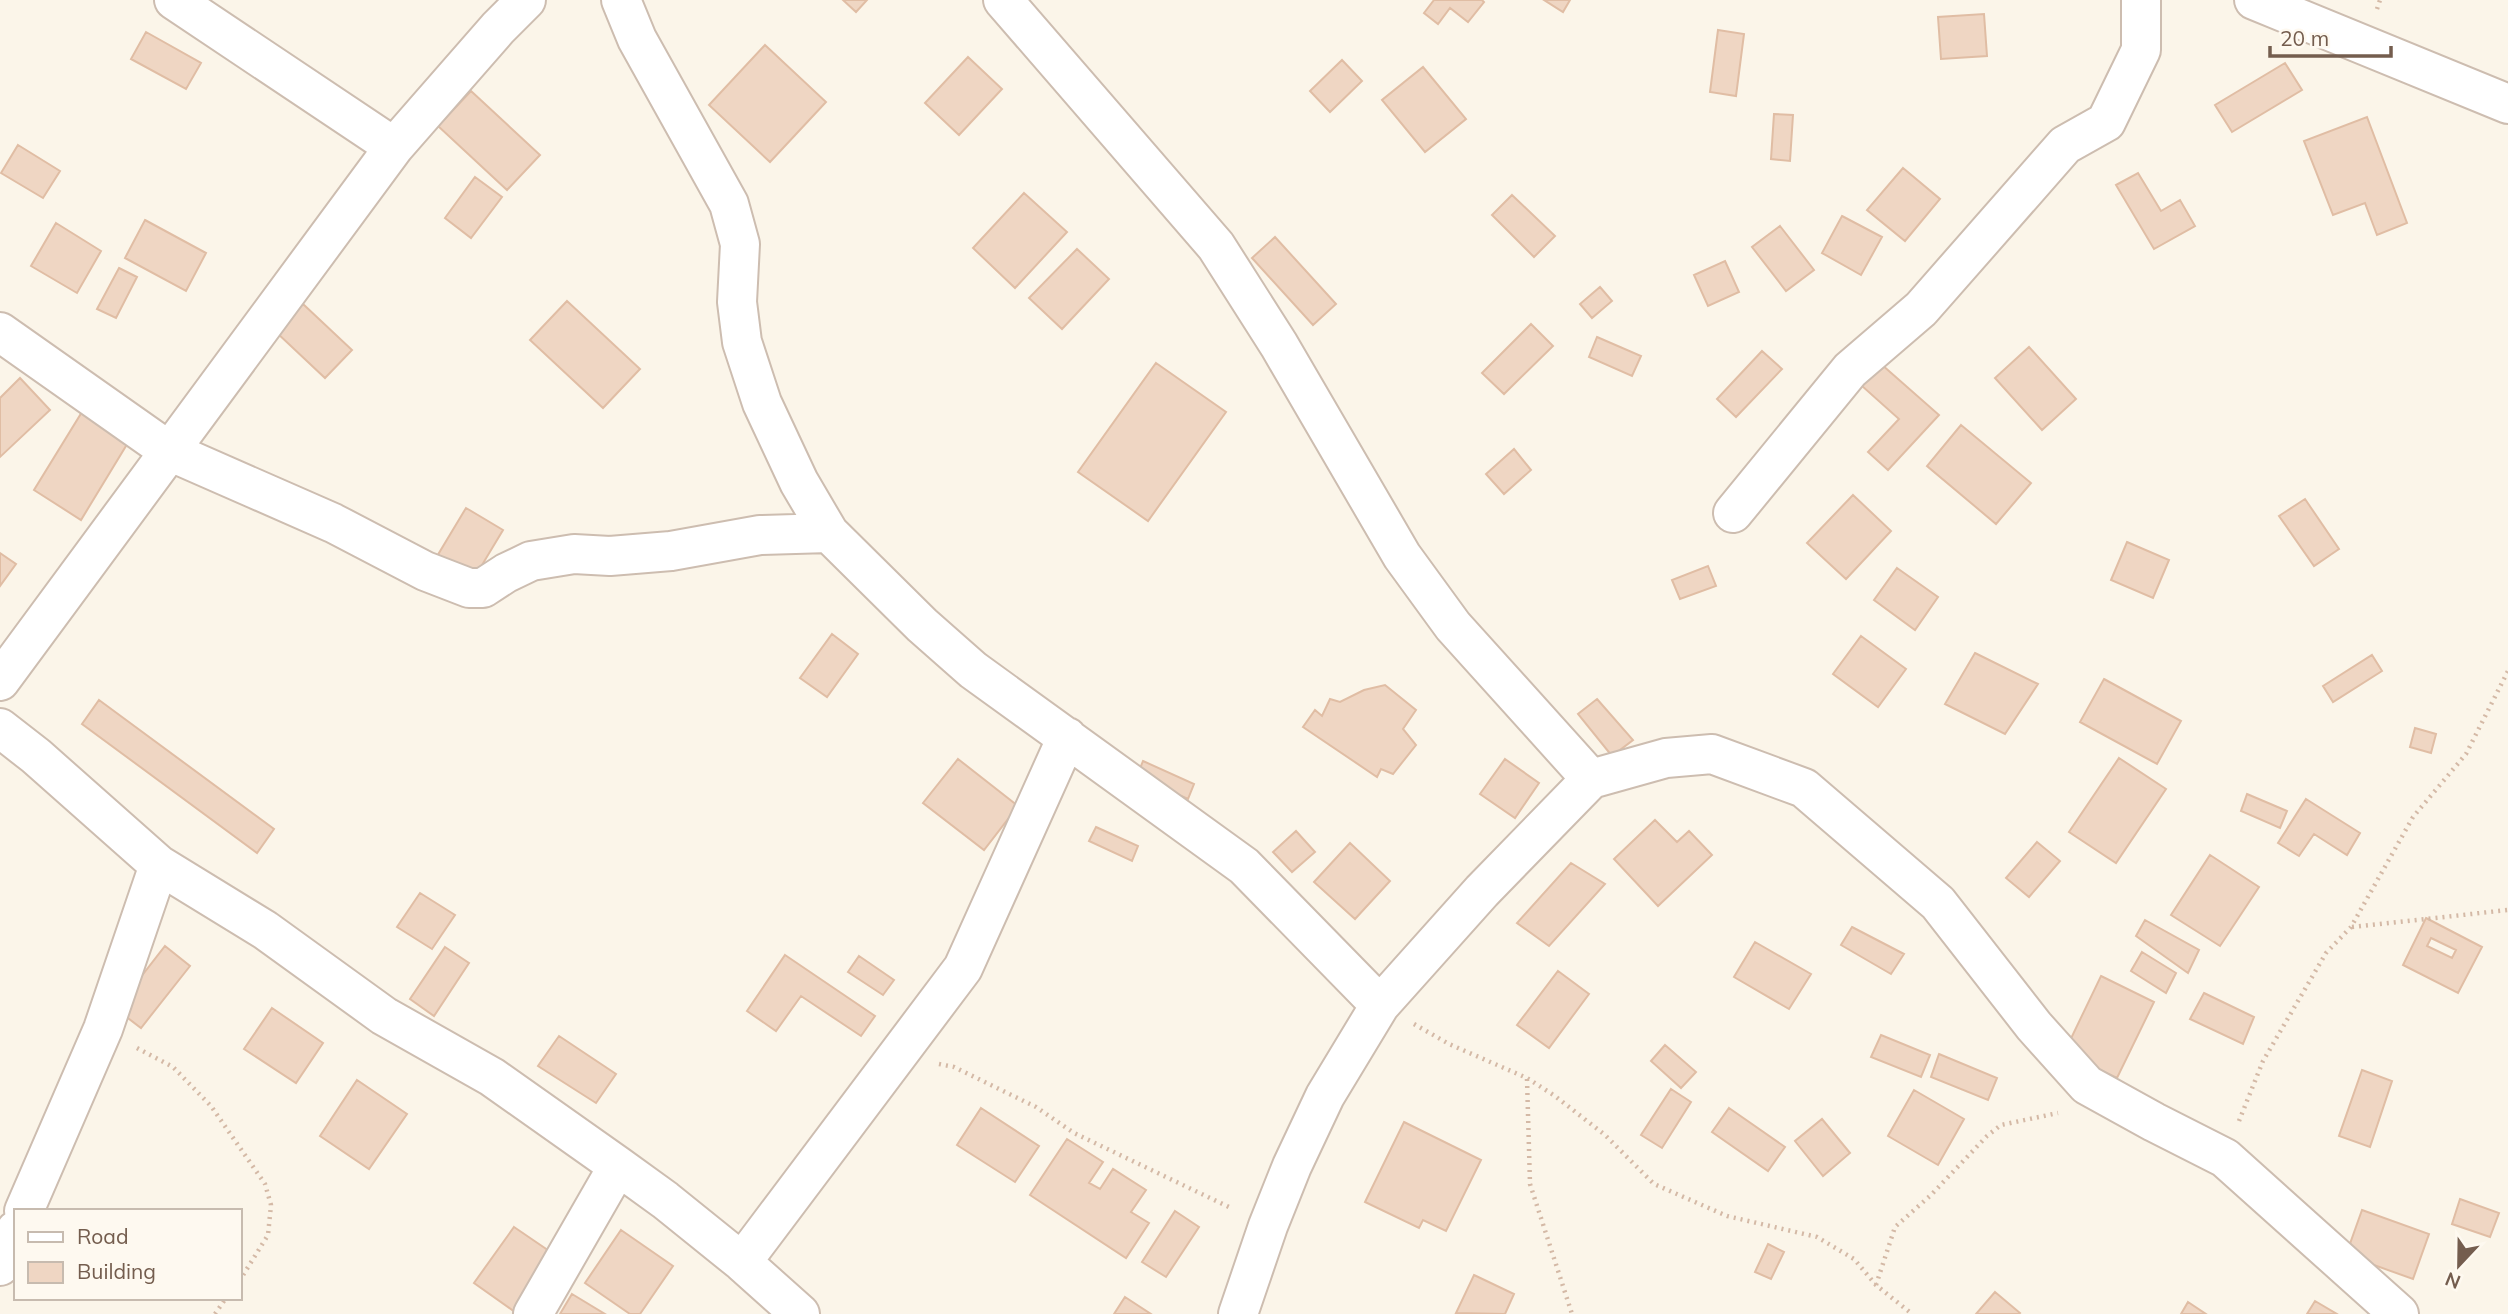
<svg xmlns="http://www.w3.org/2000/svg" width="2508" height="1314" viewBox="0 0 2508 1314" font-family="Mulish,sans-serif">
  <rect width="100%" height="100%" fill="#fbf5e9"/>
  <path fill="#efd6c3" stroke="#e0bda4" stroke-width="2" fill-rule="evenodd" d="M843,0H867L856,12Z
    M1434,0H1482L1484,2L1468,22L1450,8L1438,24L1424,13Z
    M1544,0H1570L1563,12Z
    M1984,14L1987,56L1941,59L1938,17Z
    M1718,30L1744,34L1736,96L1710,92Z
    M146,32L201,63L186,89L131,59Z
    M765,45L826,102L770,162L709,105Z
    M968,57L1002,89L959,135L925,103Z
    M1342,60L1362,81L1330,112L1310,91Z
    M2285,63L2302,90L2232,132L2215,105Z
    M1423,67L1466,119L1425,152L1382,100Z
    M471,91L540,155L507,190L438,126Z
    M1774,114L1793,115L1790,161L1771,159Z
    M2367,117L2407,223L2377,235L2365,203L2333,215L2304,141Z
    M18,145L60,171L43,198L1,173Z
    M1903,168L1940,199L1905,241L1867,210Z
    M2138,173L2161,211L2180,200L2195,226L2154,249L2116,185Z
    M475,177L502,197L471,238L445,218Z
    M1024,193L1067,232L1015,288L973,248Z
    M1512,195L1555,236L1534,257L1492,215Z
    M1842,216L1882,237L1861,275L1822,253Z
    M145,220L206,253L186,291L125,258Z
    M56,223L101,251L77,293L31,266Z
    M1780,226L1814,270L1786,291L1752,247Z
    M1275,237L1336,304L1313,325L1252,258Z
    M1077,249L1109,279L1062,329L1029,298Z
    M1725,261L1739,292L1708,306L1694,275Z
    M119,268L137,277L116,318L97,309Z
    M1600,287L1612,301L1592,318L1580,304Z
    M567,301L640,369L603,408L530,340Z
    M303,304L352,350L325,378L276,332Z
    M1531,324L1553,346L1504,394L1482,373Z
    M1597,337L1641,356L1632,376L1589,357Z
    M2029,347L2076,399L2042,430L1995,378Z
    M1762,351L1782,369L1736,417L1717,399Z
    M1156,363L1226,412L1148,521L1078,472Z
    M1881,364L1939,415L1888,470L1868,452L1899,419L1862,386Z
    M20,378L50,410L0,457V398Z
    M82,412L129,441L81,520L34,490Z
    M1961,425L2031,483L1996,524L1927,466Z
    M1514,449L1531,470L1504,494L1486,474Z
    M1853,495L1891,531L1846,579L1807,543Z
    M2305,499L2339,549L2314,566L2279,516Z
    M466,508L503,530L473,580L436,558Z
    M2127,542L2169,560L2153,598L2111,580Z
    M0,553L16,564L0,586Z
    M1708,566L1716,586L1680,599L1672,580Z
    M1897,568L1938,597L1915,630L1874,600Z
    M832,634L858,654L827,697L800,678Z
    M1861,636L1906,669L1878,707L1833,674Z
    M1975,653L2038,684L2005,734L1945,704Z
    M2372,655L2382,671L2333,702L2323,686Z
    M2104,679L2181,721L2157,764L2080,722Z
    M1385,685L1416,710L1403,729L1416,745L1393,774L1381,769L1377,777L1303,727L1315,710L1322,716L1330,699L1340,702L1364,690Z
    M1597,699L1633,740L1612,756L1578,714Z
    M99,700L274,829L257,853L82,724Z
    M2415,728L2436,734L2431,753L2410,747Z
    M2119,758L2166,789L2116,863L2069,832Z
    M958,759L1018,806L984,850L923,803Z
    M1505,759L1539,783L1515,818L1480,794Z
    M1143,761L1194,784L1188,799L1137,776Z
    M2247,794L2287,811L2280,828L2241,811Z
    M2306,799L2360,833L2347,855L2314,834L2299,856L2278,843Z
    M1655,820L1677,842L1689,831L1712,855L1658,906L1614,859Z
    M1096,827L1138,846L1132,861L1089,841Z
    M1296,831L1315,852L1292,872L1273,852Z
    M2037,842L2060,861L2029,897L2006,878Z
    M1350,843L1390,881L1355,919L1314,882Z
    M2210,855L2259,887L2220,946L2171,915Z
    M1571,863L1605,884L1549,946L1517,923Z
    M420,893L455,915L432,949L397,927Z
    M2426,918L2482,947L2458,993L2403,965ZM2431,938L2456,950L2452,958L2427,946Z
    M2145,920L2199,950L2188,973L2136,936Z
    M1852,927L1904,954L1891,974L1841,945Z
    M1755,942L1811,974L1789,1009L1734,977Z
    M165,946L190,966L141,1028L116,1009Z
    M445,947L469,963L434,1016L410,999Z
    M2142,952L2176,973L2166,993L2131,971Z
    M785,955L875,1016L861,1036L801,996L776,1031L747,1011Z
    M859,956L894,980L883,995L848,972Z
    M1558,971L1589,994L1549,1048L1517,1025Z
    M2101,976L2154,1002L2117,1078L2064,1053Z
    M2204,993L2254,1017L2243,1044L2190,1019Z
    M272,1008L323,1043L296,1083L244,1049Z
    M1881,1035L1930,1055L1921,1077L1871,1057Z
    M559,1036L616,1074L596,1103L538,1066Z
    M1665,1045L1696,1072L1681,1088L1651,1061Z
    M1939,1054L1997,1078L1988,1100L1931,1077Z
    M2362,1070L2392,1081L2370,1147L2339,1136Z
    M357,1080L407,1114L369,1169L320,1136Z
    M1671,1089L1691,1102L1662,1148L1641,1135Z
    M1914,1090L1964,1119L1938,1165L1888,1136Z
    M981,1108L1039,1146L1015,1182L957,1145Z
    M1729,1108L1785,1147L1768,1171L1712,1132Z
    M1822,1119L1850,1153L1823,1176L1795,1141Z
    M1404,1122L1481,1160L1446,1231L1423,1220L1419,1228L1365,1202Z
    M1067,1139L1103,1162L1089,1183L1100,1189L1113,1169L1146,1190L1131,1212L1149,1223L1126,1258L1030,1195Z
    M2460,1199L2499,1213L2490,1237L2452,1224Z
    M2362,1210L2429,1234L2413,1279L2346,1255Z
    M1175,1211L1199,1227L1166,1277L1142,1262Z
    M514,1227L555,1255L515,1312L474,1283Z
    M621,1230L673,1266L640,1314H630L585,1283Z
    M1768,1244L1784,1252L1771,1279L1755,1272Z
    M1474,1275L1514,1294L1505,1314L1456,1313Z
    M1995,1292L2020,1313L2019,1314H1976Z
    M572,1294L605,1314H560Z
    M1125,1297L1151,1314H1114Z
    M2315,1301L2337,1314H2307Z
    M2188,1302L2206,1314H2181Z"/>
  <g fill="none" stroke-linecap="round" stroke-linejoin="round">
    <defs>
      <path id="minor" d="M174,0L394,147
        M621,0L637,39L729,204L740,244L737,302L742,342L762,403L799,482L829,533L922,625L973,670L1244,866L1380,1005
        M1003,0L1216,246L1279,345L1402,556L1453,626L1591,779
        M2254,0L2508,104
        M0,332L169,451L333,523L425,571L469,588H483L506,573L531,561L574,554L610,556L671,551L760,535L829,533
        M1733,513L1850,370L1921,309L2065,145L2106,122L2141,50V0
        M0,681L394,147L498,28L526,0
        M0,728L36,756L159,865L265,930L384,1016L492,1077L618,1166L665,1200L742,1262L800,1314
        M24,1211L103,1029L159,865
        M742,1262L963,968L1067,737
        M0,1266L16,1230
        M533,1314L618,1166
        M1238,1314L1268,1226L1292,1166L1325,1096L1380,1005L1482,891L1591,779L1666,758L1712,754L1804,788L1938,903L2034,1026L2087,1085L2154,1122L2225,1158L2399,1314"/>
    </defs>
    <use href="#minor" stroke="#cdbdb0" stroke-width="42"/>
    <path stroke="#d4b9a6" stroke-width="4.5" stroke-dasharray="2 5" stroke-linecap="butt" d="M2377,9L2380,0
      M2352,927L2508,910
      M1414,1024L1449,1044L1527,1078L1555,1096L1605,1135L1654,1184L1727,1216L1817,1237L1854,1259L1876,1285L1912,1314
      M137,1048L173,1067L211,1106L265,1184L271,1205L268,1235L240,1280
      M939,1064L954,1067L1036,1107L1074,1133L1231,1208
      M1527,1079L1530,1184L1572,1314
      M2239,1121L2263,1061L2326,953L2351,927L2413,817L2466,754L2508,671
      M1876,1285L1895,1227L1931,1195L1987,1136L2001,1125L2058,1113
      M215,1314L226,1298"/>
    <use href="#minor" stroke="#fff" stroke-width="38"/>
  </g>
  <rect x="14" y="1209" width="228" height="91" fill="#fef9f0" stroke="#c7bbaf" stroke-width="2"/>
  <rect x="28" y="1232" width="35" height="10" fill="#ffffff" stroke="#c7bbaf" stroke-width="2"/>
  <text x="77" y="1244" font-size="21" fill="#745d4e">Road</text>
  <rect x="28" y="1262" width="35" height="21" fill="#efd6c3" stroke="#c7bbaf" stroke-width="2"/>
  <text x="77" y="1279" font-size="21" fill="#745d4e">Building</text>
  <g transform="translate(2459 1265) rotate(202)" stroke="#fef9f0" stroke-width="5" paint-order="stroke">
  <path d="M0-5L12 26L0 18L-12 26Z" fill="#745d4e"/>
  <text y="-10" font-size="19" font-weight="bold" text-anchor="middle" fill="#745d4e">N</text>
  </g>
  <path d="M2270 46v10h121v-10" fill="none" stroke="#745d4e" stroke-width="3.5"/>
  <text x="2280" y="46" font-size="21" fill="#745d4e" stroke="#fef9f0" stroke-width="5" paint-order="stroke">20 m</text>
</svg>
